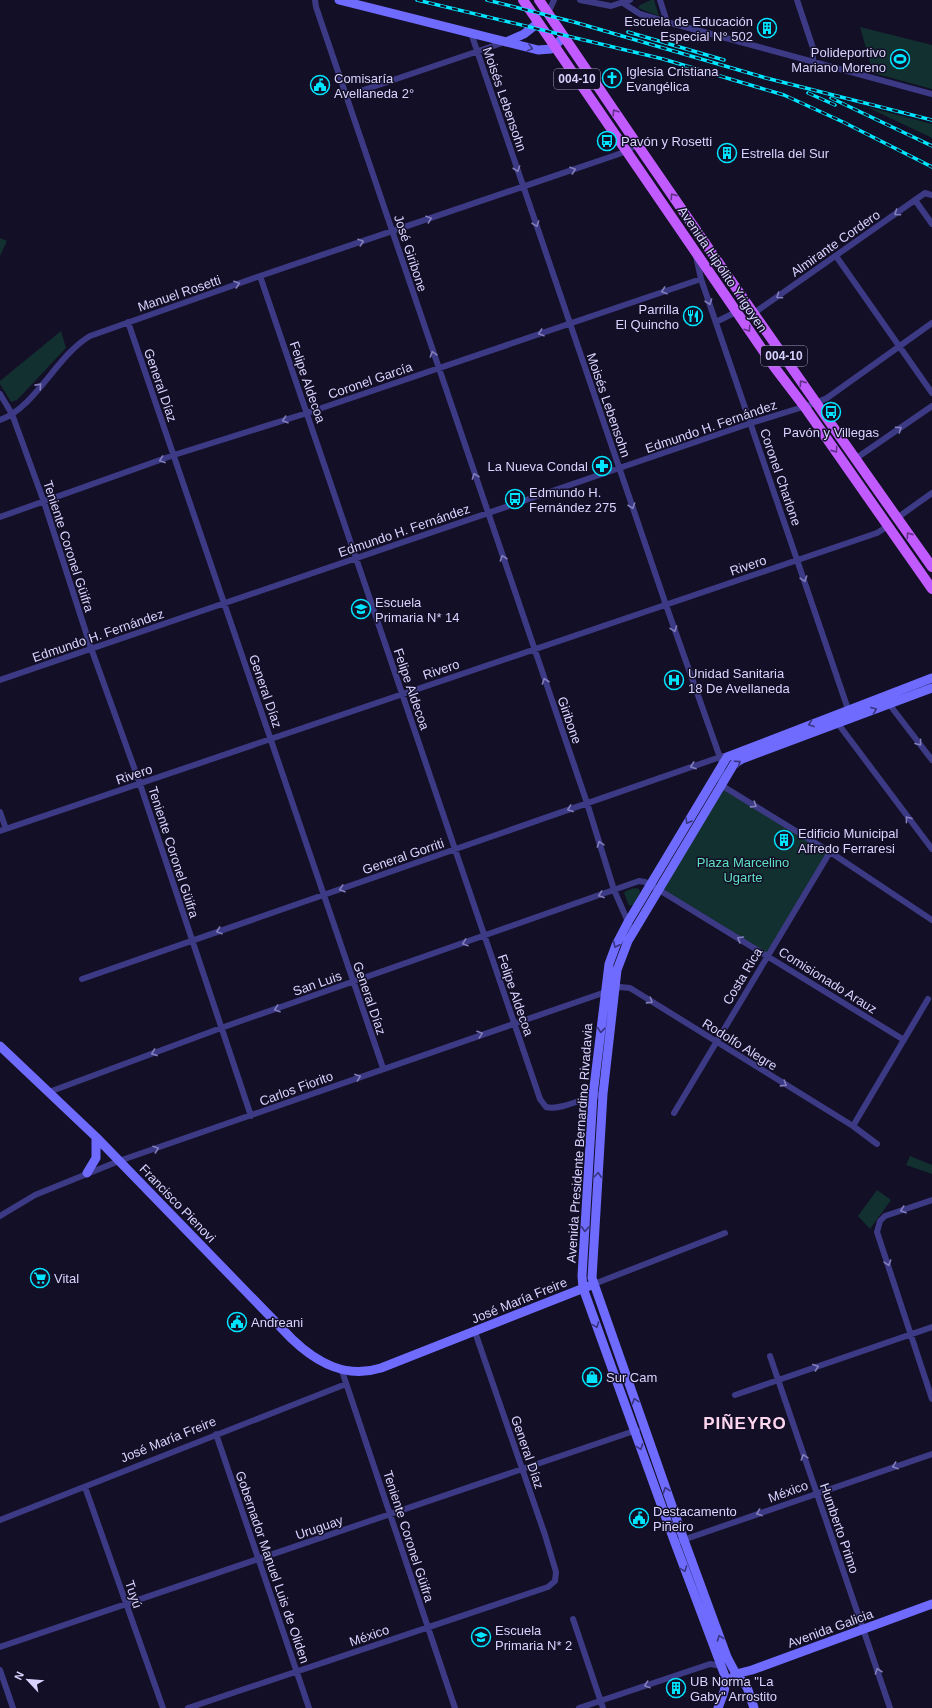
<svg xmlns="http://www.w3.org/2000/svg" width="932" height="1708" viewBox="0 0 932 1708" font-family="Helvetica,sans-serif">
  <rect width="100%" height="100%" fill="#130f26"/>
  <path fill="#12302f" d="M651,0H654L659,16L638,8L640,5Z
    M860,27L932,45V89L873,73Z
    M867,107L932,124V138Z
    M0,238L7,241L0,256Z
    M61,331L66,348L17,400L11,402L0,384V381Z
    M721,785L830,852L768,956L659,890Z
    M634,888L639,889L640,892L635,904L629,906L624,893L626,891Z
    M910,1156L932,1165V1174L906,1165Z
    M877,1190L891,1200L870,1229L858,1216Z"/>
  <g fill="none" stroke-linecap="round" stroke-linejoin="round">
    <path stroke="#3d3a85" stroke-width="6" d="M315,0L316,7L587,803L614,890L633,933
      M580,0L611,6L630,0
      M660,0L667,22
      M797,0L813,48V62
      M623,3L640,14L667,22L932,94
      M548,13L554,0
      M471,33L666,605L722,763L721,785L830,852L932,920
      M346,96L505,42
      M915,200L932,224
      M696,256L701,279L849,712
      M836,256L932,393
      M260,276L540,1099L546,1107C561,1111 587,1096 603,1094
      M754,313L915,200L925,193L932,195
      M128,322L383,1068
      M716,322L736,312
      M0,394L12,414L44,502L91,648L140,784L251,1116
      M0,420C36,407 56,356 90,336L260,276L616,155L627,151L637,144
      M855,459L932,406
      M0,517L174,455L307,413L701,279
      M897,518L932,493
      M0,680L751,423L816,403L827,398L932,323
      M889,704L932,760
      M836,721L932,849
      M0,812L6,829
      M0,831L877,533L888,526
      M82,979L723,756
      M49,1092L221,1028L639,881L645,882L651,885L904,1040
      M674,1113L830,852
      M853,1126L928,999
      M932,1200L885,1216L880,1221L877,1232L932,1399
      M0,1216L35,1195L119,1161L620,987L630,988L853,1126L877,1144
      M594,1284L725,1233
      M770,1356L890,1708
      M342,1371L455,1708
      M735,1395L932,1327
      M216,1434L309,1708
      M85,1487L163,1708
      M0,1520L346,1384
      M680,1541L932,1454
      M573,1619L603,1708
      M0,1647L637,1430
      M0,1670L13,1708
      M188,1708L548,1587L555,1581L556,1572L545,1535L475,1332
      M579,1708L710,1664L722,1666"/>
    <path stroke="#6f6bff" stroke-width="9" d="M339,0L538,50L551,49L564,37
      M506,42L524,34L538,23
      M0,1046L96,1137L292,1339C317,1363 346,1379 381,1368L589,1286
      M87,1173L96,1158V1137
      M733,1677L736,1674L752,1670L932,1604
      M718,1708C722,1697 727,1688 725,1676L675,1543L583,1288L582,1276L593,1095L609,964L616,945L628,922L727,757L932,678
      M754,1708L747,1687L736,1674L727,1657L684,1540L592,1278L603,1094L617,970L628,941L734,764L742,759L932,688"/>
    <path stroke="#c25bff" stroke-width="10" d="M523,0L775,368L804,406L932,589
      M539,0C668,191 799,380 932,567"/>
    <defs>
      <path id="rail" d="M417,0L663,59L784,95L843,122L932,167
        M487,0L574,22L766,78L932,120
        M628,32L724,60
        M808,93L835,105
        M831,98L932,146"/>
    </defs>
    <use href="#rail" stroke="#00e5ff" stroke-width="3.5"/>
    <use href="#rail" stroke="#130f26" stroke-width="2" stroke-dasharray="6" stroke-linecap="butt"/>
  </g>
  <defs><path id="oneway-chevron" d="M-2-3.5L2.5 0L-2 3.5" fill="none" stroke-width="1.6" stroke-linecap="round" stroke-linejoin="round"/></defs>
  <g stroke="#38347d">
    <use href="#oneway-chevron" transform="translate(530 48) rotate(15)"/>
    <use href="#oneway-chevron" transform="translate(874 710) rotate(-21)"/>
    <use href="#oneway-chevron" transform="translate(811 724) rotate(160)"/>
    <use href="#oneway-chevron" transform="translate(738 763) rotate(-34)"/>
    <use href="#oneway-chevron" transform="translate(688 821) rotate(120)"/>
    <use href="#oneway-chevron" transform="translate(616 945) rotate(117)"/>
    <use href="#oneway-chevron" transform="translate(601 1030) rotate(96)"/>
    <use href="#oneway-chevron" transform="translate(598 1175) rotate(-86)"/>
    <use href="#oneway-chevron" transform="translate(585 1229) rotate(93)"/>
    <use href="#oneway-chevron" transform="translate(596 1325) rotate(70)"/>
    <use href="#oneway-chevron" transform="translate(635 1401) rotate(-109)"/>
    <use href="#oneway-chevron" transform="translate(640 1447) rotate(70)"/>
    <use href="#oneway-chevron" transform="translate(666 1490) rotate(-109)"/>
    <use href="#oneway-chevron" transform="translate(684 1569) rotate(70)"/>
    <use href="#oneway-chevron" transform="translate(720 1638) rotate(-110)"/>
  </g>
  <g stroke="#623188">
    <use href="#oneway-chevron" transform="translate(615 112) rotate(-124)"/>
    <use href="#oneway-chevron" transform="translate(673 196) rotate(-125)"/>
    <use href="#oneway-chevron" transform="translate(748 329) rotate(56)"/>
    <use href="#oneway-chevron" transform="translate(802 383) rotate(-125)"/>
    <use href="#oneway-chevron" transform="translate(835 450) rotate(55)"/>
    <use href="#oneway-chevron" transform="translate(909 535) rotate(-125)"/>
  </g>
  <g stroke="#837fbc">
    <use href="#oneway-chevron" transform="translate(517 169) rotate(71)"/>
    <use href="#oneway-chevron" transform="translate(573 170) rotate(-19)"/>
    <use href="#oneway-chevron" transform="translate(897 213) rotate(145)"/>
    <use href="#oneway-chevron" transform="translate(429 219) rotate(-19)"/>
    <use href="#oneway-chevron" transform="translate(536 224) rotate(71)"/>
    <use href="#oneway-chevron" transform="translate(361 242) rotate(-19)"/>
    <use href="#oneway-chevron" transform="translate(237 284) rotate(-19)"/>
    <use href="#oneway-chevron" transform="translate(664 291) rotate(161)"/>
    <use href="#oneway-chevron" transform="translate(779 296) rotate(145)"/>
    <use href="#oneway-chevron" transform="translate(709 302) rotate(71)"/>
    <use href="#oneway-chevron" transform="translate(541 333) rotate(161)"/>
    <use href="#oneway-chevron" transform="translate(433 354) rotate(-108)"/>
    <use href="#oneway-chevron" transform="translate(39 386) rotate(-48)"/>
    <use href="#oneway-chevron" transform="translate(285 420) rotate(162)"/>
    <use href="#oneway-chevron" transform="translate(899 429) rotate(-34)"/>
    <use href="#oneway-chevron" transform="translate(162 460) rotate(160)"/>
    <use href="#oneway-chevron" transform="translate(475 476) rotate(-109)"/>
    <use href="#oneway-chevron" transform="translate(632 506) rotate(71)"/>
    <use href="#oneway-chevron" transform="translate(503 558) rotate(-109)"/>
    <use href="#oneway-chevron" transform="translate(804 579) rotate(72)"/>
    <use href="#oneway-chevron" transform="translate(674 629) rotate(70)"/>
    <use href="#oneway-chevron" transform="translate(545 681) rotate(-109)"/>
    <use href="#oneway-chevron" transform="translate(919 743) rotate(53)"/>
    <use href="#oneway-chevron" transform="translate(693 766) rotate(161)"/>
    <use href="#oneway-chevron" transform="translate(754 805) rotate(32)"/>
    <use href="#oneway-chevron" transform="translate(570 809) rotate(160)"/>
    <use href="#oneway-chevron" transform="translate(908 819) rotate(-127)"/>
    <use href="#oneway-chevron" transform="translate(600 844) rotate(-108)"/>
    <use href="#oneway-chevron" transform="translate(342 889) rotate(161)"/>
    <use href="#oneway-chevron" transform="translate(601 895) rotate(160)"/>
    <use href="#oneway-chevron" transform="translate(219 931) rotate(161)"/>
    <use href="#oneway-chevron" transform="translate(740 939) rotate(-149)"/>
    <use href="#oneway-chevron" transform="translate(465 943) rotate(161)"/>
    <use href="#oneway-chevron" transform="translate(650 1001) rotate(32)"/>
    <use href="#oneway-chevron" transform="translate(277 1009) rotate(161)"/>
    <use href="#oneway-chevron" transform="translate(480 1034) rotate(-19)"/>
    <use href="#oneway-chevron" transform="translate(154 1053) rotate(160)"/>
    <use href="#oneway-chevron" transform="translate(358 1077) rotate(-20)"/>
    <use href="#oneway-chevron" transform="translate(784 1084) rotate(32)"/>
    <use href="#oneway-chevron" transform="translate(156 1149) rotate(-19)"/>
    <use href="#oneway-chevron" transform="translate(903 1210) rotate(161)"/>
    <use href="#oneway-chevron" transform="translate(888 1263) rotate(72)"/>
    <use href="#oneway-chevron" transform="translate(816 1367) rotate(-20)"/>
    <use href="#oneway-chevron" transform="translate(804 1457) rotate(-108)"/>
    <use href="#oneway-chevron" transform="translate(895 1466) rotate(161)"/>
    <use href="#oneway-chevron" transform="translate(759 1513) rotate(160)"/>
    <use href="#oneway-chevron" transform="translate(878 1671) rotate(-109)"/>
    <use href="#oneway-chevron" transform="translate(647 1685) rotate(161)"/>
  </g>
  <defs>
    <symbol id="building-ring" viewBox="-11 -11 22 22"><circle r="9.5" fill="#130f26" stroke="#00e5ff" stroke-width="1.5"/><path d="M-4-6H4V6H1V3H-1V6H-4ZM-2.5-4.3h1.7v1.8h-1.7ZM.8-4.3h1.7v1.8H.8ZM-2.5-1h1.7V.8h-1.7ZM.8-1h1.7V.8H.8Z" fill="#00e5ff"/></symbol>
    <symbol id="stadium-ring" viewBox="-11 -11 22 22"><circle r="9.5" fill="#130f26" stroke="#00e5ff" stroke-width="1.5"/><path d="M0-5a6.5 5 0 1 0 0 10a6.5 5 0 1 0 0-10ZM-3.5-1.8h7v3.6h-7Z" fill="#00e5ff"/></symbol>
    <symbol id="church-ring" viewBox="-11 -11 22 22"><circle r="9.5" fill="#130f26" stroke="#00e5ff" stroke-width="1.5"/><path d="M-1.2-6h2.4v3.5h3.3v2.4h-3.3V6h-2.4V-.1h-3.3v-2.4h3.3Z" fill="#00e5ff"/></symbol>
    <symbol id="civic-ring" viewBox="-11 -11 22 22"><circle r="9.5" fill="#130f26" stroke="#00e5ff" stroke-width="1.5"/><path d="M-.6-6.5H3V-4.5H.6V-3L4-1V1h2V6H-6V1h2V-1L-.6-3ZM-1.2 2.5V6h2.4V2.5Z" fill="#00e5ff"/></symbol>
    <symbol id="bus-ring" viewBox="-11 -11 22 22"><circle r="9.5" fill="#130f26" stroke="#00e5ff" stroke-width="1.5"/><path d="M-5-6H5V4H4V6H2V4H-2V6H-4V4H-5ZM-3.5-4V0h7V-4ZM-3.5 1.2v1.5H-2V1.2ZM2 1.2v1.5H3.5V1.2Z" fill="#00e5ff"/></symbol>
    <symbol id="restaurant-ring" viewBox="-11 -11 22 22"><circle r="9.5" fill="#130f26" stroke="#00e5ff" stroke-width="1.5"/><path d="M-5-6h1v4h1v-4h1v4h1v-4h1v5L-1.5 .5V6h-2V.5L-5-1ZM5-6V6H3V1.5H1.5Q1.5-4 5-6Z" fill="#00e5ff"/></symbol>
    <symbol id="pharmacy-ring" viewBox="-11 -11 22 22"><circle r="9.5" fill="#130f26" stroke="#00e5ff" stroke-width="1.5"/><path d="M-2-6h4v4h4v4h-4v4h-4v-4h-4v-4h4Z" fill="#00e5ff"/></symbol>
    <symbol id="school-ring" viewBox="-11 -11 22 22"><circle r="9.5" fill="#130f26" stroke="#00e5ff" stroke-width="1.5"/><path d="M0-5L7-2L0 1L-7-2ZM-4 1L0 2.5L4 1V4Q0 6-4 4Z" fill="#00e5ff"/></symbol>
    <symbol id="hospital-ring" viewBox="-11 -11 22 22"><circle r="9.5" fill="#130f26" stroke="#00e5ff" stroke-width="1.5"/><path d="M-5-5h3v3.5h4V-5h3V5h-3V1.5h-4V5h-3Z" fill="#00e5ff"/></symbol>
    <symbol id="supermarket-ring" viewBox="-11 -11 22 22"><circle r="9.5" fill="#130f26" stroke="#00e5ff" stroke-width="1.5"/><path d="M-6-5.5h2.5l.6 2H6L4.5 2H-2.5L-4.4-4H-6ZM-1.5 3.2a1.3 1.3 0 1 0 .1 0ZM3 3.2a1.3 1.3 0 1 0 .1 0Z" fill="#00e5ff"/></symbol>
    <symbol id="shop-ring" viewBox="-11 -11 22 22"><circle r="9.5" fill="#130f26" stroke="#00e5ff" stroke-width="1.5"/><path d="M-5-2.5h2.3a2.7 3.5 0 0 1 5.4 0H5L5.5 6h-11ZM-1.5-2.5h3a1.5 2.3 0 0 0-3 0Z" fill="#00e5ff"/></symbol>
  </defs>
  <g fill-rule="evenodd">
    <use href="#building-ring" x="756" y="17" width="22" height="22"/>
    <use href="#stadium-ring" x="889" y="48" width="22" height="22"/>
    <use href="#church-ring" x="601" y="67" width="22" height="22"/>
    <use href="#civic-ring" x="309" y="74" width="22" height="22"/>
    <use href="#bus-ring" x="596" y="130" width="22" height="22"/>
    <use href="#building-ring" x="716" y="142" width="22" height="22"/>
    <use href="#restaurant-ring" x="682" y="305" width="22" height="22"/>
    <use href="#bus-ring" x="820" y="401" width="22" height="22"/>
    <use href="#pharmacy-ring" x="591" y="455" width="22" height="22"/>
    <use href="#bus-ring" x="504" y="488" width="22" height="22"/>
    <use href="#school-ring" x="350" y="598" width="22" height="22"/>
    <use href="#hospital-ring" x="663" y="669" width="22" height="22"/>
    <use href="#building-ring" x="773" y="829" width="22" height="22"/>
    <use href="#supermarket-ring" x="29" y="1267" width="22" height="22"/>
    <use href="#civic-ring" x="226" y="1311" width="22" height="22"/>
    <use href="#shop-ring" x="581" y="1366" width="22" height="22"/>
    <use href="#civic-ring" x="628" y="1507" width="22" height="22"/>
    <use href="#school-ring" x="470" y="1626" width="22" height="22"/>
    <use href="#building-ring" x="665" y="1677" width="22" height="22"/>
  </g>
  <g text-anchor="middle" stroke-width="3" stroke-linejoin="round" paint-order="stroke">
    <g fill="#130f26" stroke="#9e99be" stroke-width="1">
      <rect x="554" y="69" width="46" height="20" rx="3"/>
      <rect x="761" y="346" width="46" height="20" rx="3"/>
    </g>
    <g font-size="12" font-weight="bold" fill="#d9d4ff">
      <text x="577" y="83">004-10</text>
      <text x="784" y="360">004-10</text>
    </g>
    <g font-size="13" fill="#d9d4ff" stroke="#130f26" text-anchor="start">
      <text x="753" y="26" text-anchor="end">Escuela de Educación<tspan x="753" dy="15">Especial N° 502</tspan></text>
      <text x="886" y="57" text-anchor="end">Polideportivo<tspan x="886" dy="15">Mariano Moreno</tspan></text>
      <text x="626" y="76">Iglesia Cristiana<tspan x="626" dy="15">Evangélica</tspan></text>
      <text x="334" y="83">Comisaría<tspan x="334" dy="15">Avellaneda 2°</tspan></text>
      <text x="621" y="146">Pavón y Rosetti</text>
      <text x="741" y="158">Estrella del Sur</text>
      <text x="679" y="314" text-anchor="end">Parrilla<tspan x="679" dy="15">El Quincho</tspan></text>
      <text x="831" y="437" text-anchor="middle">Pavón y Villegas</text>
      <text x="588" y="471" text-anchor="end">La Nueva Condal</text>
      <text x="529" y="497">Edmundo H.<tspan x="529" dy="15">Fernández 275</tspan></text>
      <text x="375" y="607">Escuela<tspan x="375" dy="15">Primaria N* 14</tspan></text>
      <text x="688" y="678">Unidad Sanitaria<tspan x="688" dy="15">18 De Avellaneda</tspan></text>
      <text x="798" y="838">Edificio Municipal<tspan x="798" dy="15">Alfredo Ferraresi</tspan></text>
      <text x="54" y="1283">Vital</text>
      <text x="251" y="1327">Andreani</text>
      <text x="606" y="1382">Sur Cam</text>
      <text x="653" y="1516">Destacamento<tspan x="653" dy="15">Piñeiro</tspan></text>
      <text x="495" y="1635">Escuela<tspan x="495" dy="15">Primaria N* 2</tspan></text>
      <text x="690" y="1686">UB Norma "La<tspan x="690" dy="15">Gaby" Arrostito</tspan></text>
    </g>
    <g font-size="13" fill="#d9d4ff" stroke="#130f26">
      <text transform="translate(505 99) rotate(71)" y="5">Moisés Lebensohn</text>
      <text transform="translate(835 243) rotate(-35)" y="5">Almirante Cordero</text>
      <text transform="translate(411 253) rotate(72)" y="5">José Giribone</text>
      <text transform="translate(723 269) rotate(56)" y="5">Avenida Hipólito Yrigoyen</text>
      <text transform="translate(179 293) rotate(-19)" y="5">Manuel Rosetti</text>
      <text transform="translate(370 380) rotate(-19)" y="5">Coronel García</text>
      <text transform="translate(308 382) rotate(71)" y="5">Felipe Aldecoa</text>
      <text transform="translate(161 385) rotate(71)" y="5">General Díaz</text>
      <text transform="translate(609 405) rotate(71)" y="5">Moisés Lebensohn</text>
      <text transform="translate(711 426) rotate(-19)" y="5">Edmundo H. Fernández</text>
      <text transform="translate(781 477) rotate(71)" y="5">Coronel Charlone</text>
      <text transform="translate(404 530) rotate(-19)" y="5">Edmundo H. Fernández</text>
      <text transform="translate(69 546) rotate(72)" y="5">Teniente Coronel Güifra</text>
      <text transform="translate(748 565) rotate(-19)" y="5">Rivero</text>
      <text transform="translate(98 635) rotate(-19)" y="5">Edmundo H. Fernández</text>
      <text transform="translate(441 669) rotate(-19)" y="5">Rivero</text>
      <text transform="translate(412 689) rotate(71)" y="5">Felipe Aldecoa</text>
      <text transform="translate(266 691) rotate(71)" y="5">General Díaz</text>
      <text transform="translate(570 720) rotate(71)" y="5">Giribone</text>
      <text transform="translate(134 774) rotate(-19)" y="5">Rivero</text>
      <text transform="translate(174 852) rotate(72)" y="5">Teniente Coronel Güifra</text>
      <text transform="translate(403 856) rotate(-19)" y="5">General Gorriti</text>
      <text transform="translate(742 976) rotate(-59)" y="5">Costa Rica</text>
      <text transform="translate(828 980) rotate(32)" y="5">Comisionado Arauz</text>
      <text transform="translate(317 983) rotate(-19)" y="5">San Luis</text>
      <text transform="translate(516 995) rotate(71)" y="5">Felipe Aldecoa</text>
      <text transform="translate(370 998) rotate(71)" y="5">General Díaz</text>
      <text transform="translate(740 1044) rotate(32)" y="5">Rodolfo Alegre</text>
      <text transform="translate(296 1088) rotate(-20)" y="5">Carlos Fiorito</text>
      <text transform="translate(579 1143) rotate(-86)" y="5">Avenida Presidente Bernardino Rivadavia</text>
      <text transform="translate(178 1203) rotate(46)" y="5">Francisco Pienovi</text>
      <text transform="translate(519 1300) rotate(-22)" y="5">José María Freire</text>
      <text transform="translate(168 1439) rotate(-22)" y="5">José María Freire</text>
      <text transform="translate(528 1452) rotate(71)" y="5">General Díaz</text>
      <text transform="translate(788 1491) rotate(-20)" y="5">México</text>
      <text transform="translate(319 1527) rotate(-19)" y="5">Uruguay</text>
      <text transform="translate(840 1528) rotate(71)" y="5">Humberto Primo</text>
      <text transform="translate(409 1536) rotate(72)" y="5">Teniente Coronel Güifra</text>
      <text transform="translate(273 1567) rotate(71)" y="5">Gobernador Manuel Luis de Oliden</text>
      <text transform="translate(134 1594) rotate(71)" y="5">Tuyú</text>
      <text transform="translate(830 1628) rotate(-20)" y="5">Avenida Galicia</text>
      <text transform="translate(369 1635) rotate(-19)" y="5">México</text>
    </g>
    <g font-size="13" fill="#5fe0c0" stroke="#130f26">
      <text x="743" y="867">Plaza Marcelino<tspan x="743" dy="15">Ugarte</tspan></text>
    </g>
    <g font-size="17" font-weight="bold" letter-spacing="1" fill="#ffd6f0" stroke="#130f26">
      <text x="745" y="1429">PIÑEYRO</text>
    </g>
  </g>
  <g transform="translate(28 1680) rotate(296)" stroke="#130f26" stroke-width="3" paint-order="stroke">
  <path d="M0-3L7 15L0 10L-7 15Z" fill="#d9d4ff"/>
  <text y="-6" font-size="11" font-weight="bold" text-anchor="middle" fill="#d9d4ff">N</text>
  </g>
</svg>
